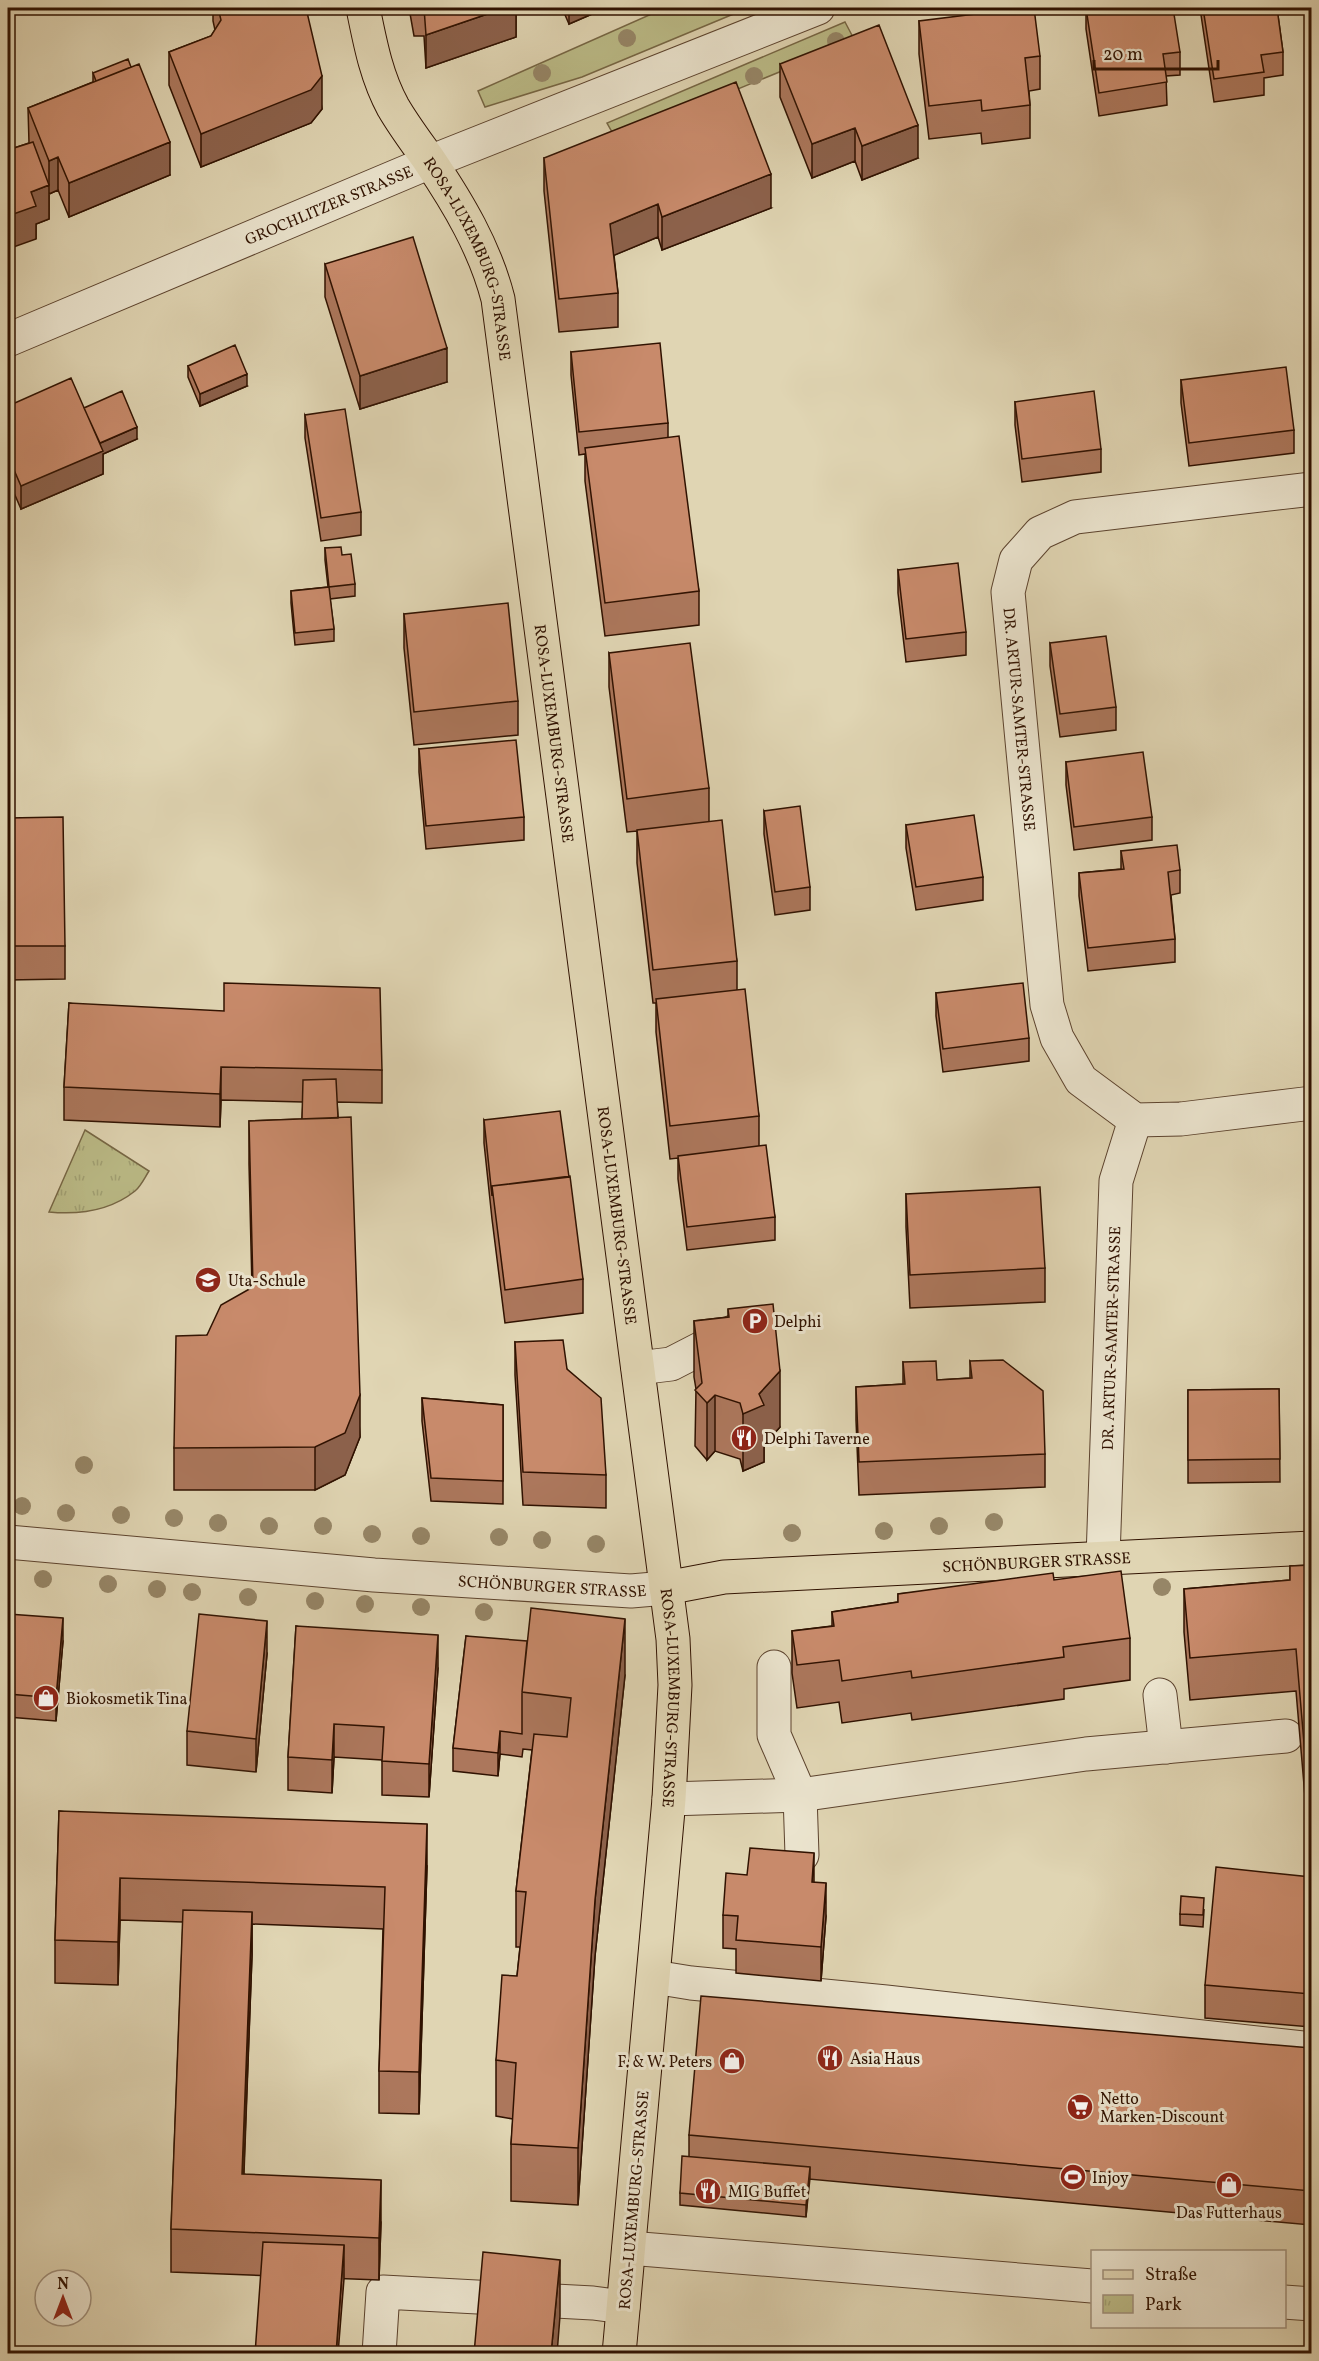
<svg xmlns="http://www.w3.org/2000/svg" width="1319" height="2361" viewBox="0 0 1319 2361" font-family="Vollkorn,serif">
  <defs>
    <pattern id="park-tufts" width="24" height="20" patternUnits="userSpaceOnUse" patternTransform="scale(1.5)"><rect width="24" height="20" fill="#bbbb87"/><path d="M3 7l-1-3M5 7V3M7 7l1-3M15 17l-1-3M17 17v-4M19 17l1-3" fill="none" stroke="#a1a073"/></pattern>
  </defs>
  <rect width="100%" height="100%" fill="#e0d5b3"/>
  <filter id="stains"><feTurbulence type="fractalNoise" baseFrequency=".00333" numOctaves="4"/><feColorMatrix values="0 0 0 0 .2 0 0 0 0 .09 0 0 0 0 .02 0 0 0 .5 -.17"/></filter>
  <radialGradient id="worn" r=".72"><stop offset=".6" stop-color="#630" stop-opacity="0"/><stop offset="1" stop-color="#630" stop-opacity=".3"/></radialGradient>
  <path fill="#bbbb87" stroke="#766644" stroke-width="1.5" d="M665,8H748L582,77L485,107L478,91Z
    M845,22L855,41L616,139L607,123Z"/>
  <path fill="url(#park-tufts)" stroke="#766644" stroke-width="1.5" d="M85,1130L149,1171C145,1177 141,1186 135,1191C110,1211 80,1215 49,1212Z"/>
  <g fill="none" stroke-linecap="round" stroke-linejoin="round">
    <defs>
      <g id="minor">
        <path id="s1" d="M8,340L430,162L818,8"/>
        <path id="s2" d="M1312,489L1075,517L1040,533L1016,560L1008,592L1047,1005L1057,1038L1081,1080L1135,1120L1181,1119L1312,1103"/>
        <path d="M638,1368L671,1364L735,1331"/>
        <path id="s3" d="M8,1542L374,1575L631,1591L666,1588"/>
        <path id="s4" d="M1103,1558L1116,1181L1135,1120"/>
        <path d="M774,1667V1735L800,1795L802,1855"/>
        <path d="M1160,1695L1166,1747"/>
        <path d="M669,1799L800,1795L1086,1754L1286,1736"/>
        <path d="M654,1977L691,1983L886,2002L1312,2049"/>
        <path d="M629,2248L1092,2286"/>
        <path d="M1284,2302L1312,2304"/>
        <path d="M379,2354L383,2292L593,2303L623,2307"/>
      </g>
      <g id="major">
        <path id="s5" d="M363,8C370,42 376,76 393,107C404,126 417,143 429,160C458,203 485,248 498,299L673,1639L675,1685L669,1799L619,2354"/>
        <path id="s6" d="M666,1588L724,1577L1312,1548"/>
      </g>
    </defs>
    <use href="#minor" stroke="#5c432e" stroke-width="35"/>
    <use href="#major" stroke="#301201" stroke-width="35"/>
    <use href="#minor" stroke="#ebe4ce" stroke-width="33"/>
    <use href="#major" stroke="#e0d5b3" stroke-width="33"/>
  </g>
  <g fill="#968667">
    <circle cx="627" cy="38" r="9"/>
    <circle cx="836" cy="41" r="9"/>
    <circle cx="542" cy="73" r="9"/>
    <circle cx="754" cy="76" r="9"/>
    <circle cx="84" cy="1465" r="9"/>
    <circle cx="22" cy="1506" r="9"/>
    <circle cx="66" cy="1513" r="9"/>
    <circle cx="121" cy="1515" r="9"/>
    <circle cx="174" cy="1518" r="9"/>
    <circle cx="994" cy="1522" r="9"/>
    <circle cx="218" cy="1523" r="9"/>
    <circle cx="269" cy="1526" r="9"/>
    <circle cx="323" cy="1526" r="9"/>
    <circle cx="939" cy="1526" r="9"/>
    <circle cx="884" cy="1531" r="9"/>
    <circle cx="792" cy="1533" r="9"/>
    <circle cx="372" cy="1534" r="9"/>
    <circle cx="421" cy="1536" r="9"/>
    <circle cx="499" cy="1537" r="9"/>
    <circle cx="542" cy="1540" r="9"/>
    <circle cx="596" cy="1544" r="9"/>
    <circle cx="43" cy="1579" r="9"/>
    <circle cx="108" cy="1584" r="9"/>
    <circle cx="1162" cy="1587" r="9"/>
    <circle cx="157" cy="1589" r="9"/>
    <circle cx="192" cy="1592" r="9"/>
    <circle cx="248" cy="1597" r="9"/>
    <circle cx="315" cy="1601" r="9"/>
    <circle cx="365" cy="1604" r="9"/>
    <circle cx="421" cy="1607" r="9"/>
    <circle cx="484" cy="1612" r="9"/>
  </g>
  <path fill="#ac775c" stroke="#301201" stroke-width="1.5" d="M213,8H306L322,109L311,123L201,167L169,85V52L211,36L215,30L213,21Z
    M409,8H516V37L426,68L424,36H414Z
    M562,8H606L569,24Z
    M1086,8L1180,52V75L1166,76L1167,105L1099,116L1086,29Z
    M1201,8H1277L1283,52V75L1264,78V95L1214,102L1201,15Z
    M1308,8H1311V30Z
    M919,21L1040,56V89L1029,91L1030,105V138L982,144L981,133L929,139L919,54Z
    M780,64L918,158L862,180L855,161L812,178L780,97Z
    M93,73L170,175L69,217L58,190L49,194V193V219L36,224V239L14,148L29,143L28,108L93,82Z
    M544,158L771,208L662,250L658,237L614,255L618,293V327L559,332L544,191Z
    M325,264L447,382L360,409L325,297Z
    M571,352L668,423V438L699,591V625L605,636L585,481V454L579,455L571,375Z
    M188,366L247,386L200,406L188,377Z
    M1181,380L1294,430V453L1189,466L1181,403Z
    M1015,402L1101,449V472L1022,482L1015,425Z
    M8,406L84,408L137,439L103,454V474L21,509L8,479Z
    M305,415L361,512V535L321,541L305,438Z
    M325,548L342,555L355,584V596L330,599L334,629V641L295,645L291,603V591L328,587L325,560Z
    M898,570L966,632V655L906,662L898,593Z
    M404,614L518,701V735L414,745L404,648Z
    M1050,643L1116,707V730L1060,737L1050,666Z
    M609,653L709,788V822L737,961V990L759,1116V1146L775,1217V1240L687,1250L678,1179V1158L670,1159L656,1032V1003H653L637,863V831L627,832L609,687Z
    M419,749L524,817V840L426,849L419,772Z
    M1066,762L1152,817V840L1074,850L1066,785Z
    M764,811L810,887V910L775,915L764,834Z
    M8,818L65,946V979L8,980Z
    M906,825L983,877V900L916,910L906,848Z
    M1121,851L1180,870V893L1171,895L1175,939V962L1088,971L1079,896V873L1121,869Z
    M936,993L1029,1038V1061L943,1072L936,1016Z
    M69,1003L382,1070V1103L337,1102L360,1437L345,1475L315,1490H174V1448L207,1335L252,1288L249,1164V1121L302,1119L303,1102L221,1100L220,1127L64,1120V1087Z
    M484,1120L583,1279V1313L505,1323L492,1219L484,1143Z
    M906,1194L1045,1268V1302L910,1308L906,1227Z
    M728,1309L780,1427L764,1445V1462L743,1471L740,1459L715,1451L707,1460L695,1446L696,1389L694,1377V1321L728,1317Z
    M515,1342L567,1369L606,1475V1508L523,1505L515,1375Z
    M970,1361L1045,1454V1487L859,1495L856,1420V1387L903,1384V1362L937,1380L970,1378Z
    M1306,1364H1311V1476H1308Z
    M1279,1389L1280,1482L1188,1483V1390Z
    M422,1398L503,1405V1504L431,1501L422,1421Z
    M1311,1565V1832H1308L1296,1691L1190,1700L1184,1632V1589L1290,1580V1566Z
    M1054,1580L1130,1638V1680L1064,1689V1699L912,1720L911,1713L842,1723L839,1702L797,1708L792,1673V1631L832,1626V1612L898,1602V1594Z
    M8,1614L63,1641L56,1721L8,1717Z
    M296,1626L438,1668L429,1797L382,1795V1760L334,1757L332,1793L288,1790V1757Z
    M466,1636L625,1675L595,1956L578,2205L511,2201V2144L513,2119L496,2116V2060L517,1976L520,1947H516V1891L532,1750L523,1749L522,1757L500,1754L498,1776L453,1771V1748Z
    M267,1654L256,1772L187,1765V1731Z
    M59,1811L427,1866L419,2114L379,2113V2071L383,1929L252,1924V1955L244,2174L381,2222L379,2280L171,2272V2229L183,1922L120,1920L118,1985L55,1983V1940Z
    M1311,1877V2027L1205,2018V1985Z
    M814,1883L826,1916L821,1981L736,1973V1949L723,1948V1915Z
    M1204,1910L1203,1927L1180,1925V1914Z
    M1311,2048V2225L809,2179L806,2217L680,2205V2193L689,2157V2135Z"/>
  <path fill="#8c614b" stroke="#301201" stroke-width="1.5" d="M505,8H516V37L426,68V35Z
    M569,8H606L569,24Z
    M322,76V109L311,123L201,167V134Z
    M918,125V158L862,180V146Z
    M855,128V161L812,178V144Z
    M170,142V175L69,217V183Z
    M58,157V190L49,194V161Z
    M771,174V208L662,250V217Z
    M49,185V219L36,224V239L8,249V216L31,192Z
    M658,204V237L610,257V224Z
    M447,348V382L360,409V376Z
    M247,374V386L200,406V394Z
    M137,427V439L103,454V474L21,509V486L96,445Z
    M221,1067V1100L220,1127V1094Z
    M780,1371V1427L764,1445V1462L743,1471V1414L759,1394Z
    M360,1395V1437L345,1475L315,1490V1447Z
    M715,1395V1451L707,1460V1403Z
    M63,1618V1641L56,1721V1698Z
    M625,1619V1675L595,1956L578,2205V2148L595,1900Z
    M267,1621V1654L256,1772V1739Z
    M438,1635V1668L429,1797V1764Z
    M334,1724V1757L332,1793V1760Z
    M500,1731V1754L498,1776V1753Z
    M427,1824V1866L419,2114V2072Z
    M814,1853V1886L812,1882Z
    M120,1878V1920L118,1985V1942Z
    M826,1883V1916L821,1981V1947Z
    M252,1912V1955L242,2217V2174Z
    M810,2167V2178L806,2217V2205Z
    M381,2180V2222L379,2280V2238Z
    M344,2245V2279L338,2354H336Z
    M560,2260V2316L557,2354H551Z"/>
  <path fill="#c88a6b" stroke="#301201" stroke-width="1.5" d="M218,8H306L322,76L311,90L201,134L169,52L211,36L221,20Z
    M424,8H505L426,35Z
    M1025,8H1034L1040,56L1025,58L1030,105L982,111L981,100L929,106L919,21Z
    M1086,8H1173L1180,52L1163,54L1167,82L1099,93Z
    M1203,8H1277L1283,52L1261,55L1264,72L1214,79Z
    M879,25L918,125L862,146L855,128L812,144L780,64Z
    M128,59L131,67L96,81L93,73Z
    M139,64L170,142L69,183L58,157L49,161L28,108Z
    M736,82L771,174L662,217L658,204L610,224L618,293L559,299L544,158Z
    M8,132L14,148L33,142L49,185L31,192L36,206L8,216Z
    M413,237L447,348L360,376L325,264Z
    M660,343L668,423L579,432L571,352Z
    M235,345L247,374L200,394L188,366Z
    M1286,367L1294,430L1189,443L1181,380Z
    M71,378L103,451L21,486L8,456V406Z
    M122,391L137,427L100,443L84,408Z
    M1094,391L1101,449L1022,459L1015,402Z
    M345,409L361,512L321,518L305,415Z
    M679,436L699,591L605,603L585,448Z
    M341,547L342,555L351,554L355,584L329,587L334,629L295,633L291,591L329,587L325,548Z
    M958,563L966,632L906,639L898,570Z
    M508,603L518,701L414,712L404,614Z
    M1106,636L1116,707L1060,714L1050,643Z
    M690,643L709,788L627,799L609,653Z
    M516,740L524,817L426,826L419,749Z
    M1143,752L1152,817L1074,827L1066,762Z
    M800,806L810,887L775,892L764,811Z
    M974,815L983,877L916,887L906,825Z
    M63,817L65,946H8V818Z
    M722,820L737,961L653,970L637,830Z
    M1177,845L1180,870L1168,872L1175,939L1088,948L1079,873L1124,869L1121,851Z
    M224,983L380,988L382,1070L221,1067L220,1094L64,1087L69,1003L224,1011Z
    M1023,983L1029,1038L943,1049L936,993Z
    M745,989L759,1116L670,1126L656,999Z
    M336,1079L338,1118L302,1119L303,1080Z
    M560,1111L569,1177L492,1186V1196L484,1120Z
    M351,1117L360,1395L345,1433L315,1447L174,1448L176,1336L207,1335L221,1305L253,1287L249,1121Z
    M766,1145L775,1217L687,1227L678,1156Z
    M570,1176L583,1279L505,1290L492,1186Z
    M1040,1187L1045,1268L910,1275L906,1194Z
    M773,1304L780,1371L759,1394L764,1405L743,1414L740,1403L715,1395L707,1403L695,1390L702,1383L694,1321L729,1317L728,1309Z
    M563,1340L567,1369L601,1398L606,1475L523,1472L515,1342Z
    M1003,1360L1043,1391L1045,1454L859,1462L856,1387L905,1384L903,1362L936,1361L937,1380L972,1378L970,1361Z
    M1306,1364H1311V1443H1308Z
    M1279,1389L1280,1459L1188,1460V1390Z
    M422,1398L503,1405V1481L431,1478Z
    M1311,1565V1790H1308L1296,1649L1190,1658L1184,1589L1290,1580V1566Z
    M1121,1571L1130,1638L1063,1647L1064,1657L912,1678L911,1671L842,1681L839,1660L797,1665L792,1631L834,1626L832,1612L898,1602V1594L1053,1573L1054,1580Z
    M531,1608L625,1619L595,1900L578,2148L511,2144L516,2063L496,2060L502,1975L517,1976L526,1892L516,1891L534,1734L567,1737L571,1698L522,1692Z
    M8,1614L63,1618L56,1698L8,1694Z
    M199,1614L267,1621L256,1739L187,1731Z
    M296,1626L438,1635L429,1764L382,1761L384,1727L334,1724L332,1760L288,1757Z
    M466,1636L527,1641L522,1692V1734L500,1731L498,1753L453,1748Z
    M59,1811L427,1824L419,2072L379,2071L385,1887L120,1878L118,1942L55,1940Z
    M750,1848L814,1853L812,1882L826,1883L821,1947L736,1940L738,1916L723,1915L726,1873L747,1875Z
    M1216,1867L1311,1877V1994L1205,1985Z
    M1181,1896L1204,1898L1203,1915L1180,1914Z
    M183,1910L252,1912L242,2174L381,2180L379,2238L171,2229Z
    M701,1996L1311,2048V2191L689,2135Z
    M682,2156L810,2167L806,2205L680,2193Z
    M263,2242L344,2245L336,2354H255Z
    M483,2252L560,2260L551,2354H474Z"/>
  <defs>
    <symbol id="school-disc" viewBox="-11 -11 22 22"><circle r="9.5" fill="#8f2418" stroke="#ebe4ce"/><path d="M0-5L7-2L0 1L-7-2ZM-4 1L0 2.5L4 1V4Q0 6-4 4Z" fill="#fff"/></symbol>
    <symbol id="parking-disc" viewBox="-11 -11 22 22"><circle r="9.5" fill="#8f2418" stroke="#ebe4ce"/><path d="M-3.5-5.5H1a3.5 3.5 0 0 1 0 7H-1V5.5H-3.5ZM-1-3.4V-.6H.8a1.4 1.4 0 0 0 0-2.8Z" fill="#fff"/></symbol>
    <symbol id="restaurant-disc" viewBox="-11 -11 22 22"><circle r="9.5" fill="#8f2418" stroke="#ebe4ce"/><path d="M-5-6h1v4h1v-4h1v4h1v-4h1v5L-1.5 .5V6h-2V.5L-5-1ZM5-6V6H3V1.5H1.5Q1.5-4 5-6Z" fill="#fff"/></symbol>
    <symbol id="shop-disc" viewBox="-11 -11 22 22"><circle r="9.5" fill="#8f2418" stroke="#ebe4ce"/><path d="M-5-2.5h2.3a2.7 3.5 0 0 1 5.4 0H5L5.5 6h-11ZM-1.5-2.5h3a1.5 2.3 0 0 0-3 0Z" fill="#fff"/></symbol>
    <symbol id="supermarket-disc" viewBox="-11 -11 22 22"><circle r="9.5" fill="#8f2418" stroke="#ebe4ce"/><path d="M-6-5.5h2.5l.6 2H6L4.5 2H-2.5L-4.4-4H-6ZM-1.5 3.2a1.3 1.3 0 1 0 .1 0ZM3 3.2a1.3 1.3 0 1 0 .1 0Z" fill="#fff"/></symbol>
    <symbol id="stadium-disc" viewBox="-11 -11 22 22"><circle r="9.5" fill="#8f2418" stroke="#ebe4ce"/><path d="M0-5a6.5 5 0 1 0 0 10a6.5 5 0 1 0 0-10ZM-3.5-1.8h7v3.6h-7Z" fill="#fff"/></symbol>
  </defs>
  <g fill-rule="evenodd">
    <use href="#school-disc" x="193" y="1265" width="30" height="30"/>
    <use href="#parking-disc" x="740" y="1306" width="30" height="30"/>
    <use href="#restaurant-disc" x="729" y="1423" width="30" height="30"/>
    <use href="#shop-disc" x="31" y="1683" width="30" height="30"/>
    <use href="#restaurant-disc" x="815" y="2043" width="30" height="30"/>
    <use href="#shop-disc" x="717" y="2046" width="30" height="30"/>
    <use href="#supermarket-disc" x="1065" y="2092" width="30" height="30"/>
    <use href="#stadium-disc" x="1058" y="2162" width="30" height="30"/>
    <use href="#shop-disc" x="1214" y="2170" width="30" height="30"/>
    <use href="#restaurant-disc" x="693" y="2176" width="30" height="30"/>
  </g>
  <g text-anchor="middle" stroke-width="6" stroke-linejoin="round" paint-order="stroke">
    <g font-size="16" fill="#301201" stroke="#ebe4ce">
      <text dy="6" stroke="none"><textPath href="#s1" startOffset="348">GROCHLITZER STRASSE</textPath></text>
      <text dy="6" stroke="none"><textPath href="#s5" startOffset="276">ROSA-LUXEMBURG-STRASSE</textPath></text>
      <text dy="6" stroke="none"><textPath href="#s2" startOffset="474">DR. ARTUR-SAMTER-STRASSE</textPath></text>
      <text dy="6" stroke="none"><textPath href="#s5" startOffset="762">ROSA-LUXEMBURG-STRASSE</textPath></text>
      <text dy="6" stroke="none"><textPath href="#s5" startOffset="1248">ROSA-LUXEMBURG-STRASSE</textPath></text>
      <text dy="6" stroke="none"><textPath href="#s4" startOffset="220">DR. ARTUR-SAMTER-STRASSE</textPath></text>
      <text dy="6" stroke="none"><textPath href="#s6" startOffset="372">SCHÖNBURGER STRASSE</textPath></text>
      <text dy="6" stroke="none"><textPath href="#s3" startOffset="546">SCHÖNBURGER STRASSE</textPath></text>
      <text dy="6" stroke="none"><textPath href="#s5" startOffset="1734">ROSA-LUXEMBURG-STRASSE</textPath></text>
      <text transform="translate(633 2200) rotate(-85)" y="6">ROSA-LUXEMBURG-STRASSE</text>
    </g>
    <g font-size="16" fill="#301201" stroke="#ebe4ce" text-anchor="start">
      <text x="228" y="1286">Uta-Schule</text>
      <text x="774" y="1327">Delphi</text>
      <text x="764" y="1444">Delphi Taverne</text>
      <text x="66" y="1704">Biokosmetik Tina</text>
      <text x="850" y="2064">Asia Haus</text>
      <text x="712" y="2067" text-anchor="end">F. &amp; W. Peters</text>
      <text x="1100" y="2104">Netto<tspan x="1100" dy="18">Marken-Discount</tspan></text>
      <text x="1092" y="2183">Injoy</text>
      <text x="728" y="2197">MIG Buffet</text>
      <text x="1229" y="2218" text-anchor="middle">Das Futterhaus</text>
    </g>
  </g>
  <rect width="1319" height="2361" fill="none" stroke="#e0d5b3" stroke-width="30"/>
  <rect x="9" y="9" width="1301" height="2343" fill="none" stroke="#301201" stroke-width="3"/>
  <rect x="15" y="15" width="1289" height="2331" fill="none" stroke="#301201" stroke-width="1.5"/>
  <rect x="1091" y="2250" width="195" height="78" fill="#ebe4ce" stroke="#a0907c" stroke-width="1.5"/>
  <rect x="1103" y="2270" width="30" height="9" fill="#e0d5b3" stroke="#a0907c" stroke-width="1.5"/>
  <text x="1145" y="2280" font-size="18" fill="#301201">Straße</text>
  <rect x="1103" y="2295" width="30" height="18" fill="url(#park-tufts)" stroke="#a0907c" stroke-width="1.5"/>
  <text x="1145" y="2310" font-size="18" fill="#301201">Park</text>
  <g transform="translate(63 2298)"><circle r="28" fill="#ebe4ce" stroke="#a0907c" stroke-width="1.5"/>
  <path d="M0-4.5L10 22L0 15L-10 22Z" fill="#8f2418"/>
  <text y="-9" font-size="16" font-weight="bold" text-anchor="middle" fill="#301201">N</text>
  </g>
  <path d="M1094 60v9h124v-9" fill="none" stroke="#301201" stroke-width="3"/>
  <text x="1103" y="60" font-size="18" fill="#301201" stroke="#ebe4ce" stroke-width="4.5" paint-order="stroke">20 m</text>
  <rect width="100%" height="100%" filter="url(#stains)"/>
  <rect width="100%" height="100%" fill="url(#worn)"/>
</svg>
